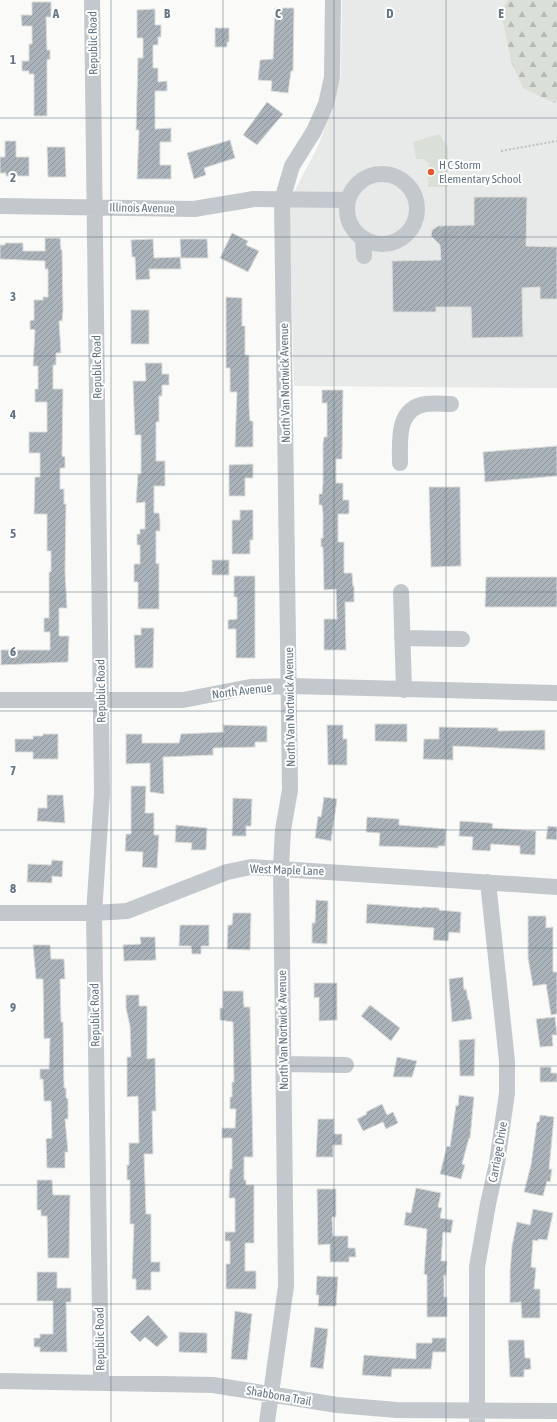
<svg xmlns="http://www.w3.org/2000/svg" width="557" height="1422" viewBox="0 0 557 1422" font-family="'Asap Condensed',sans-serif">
  <defs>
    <pattern id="forest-firs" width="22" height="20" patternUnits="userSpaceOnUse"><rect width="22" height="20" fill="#dadfd7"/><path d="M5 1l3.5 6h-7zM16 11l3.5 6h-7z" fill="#b4b9b4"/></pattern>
    <pattern id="building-hatch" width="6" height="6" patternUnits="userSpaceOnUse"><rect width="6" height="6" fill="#aab3b9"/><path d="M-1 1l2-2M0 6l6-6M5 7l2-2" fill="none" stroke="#8e969c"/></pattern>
  </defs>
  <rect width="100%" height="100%" fill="#fafaf8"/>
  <path fill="#e8e9e9" d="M342,0H557V388L294,386L289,202L320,142L341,75Z"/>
  <path fill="url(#forest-firs)" d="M508,0H557V101L554,103L523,88L511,61L501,13Z"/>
  <path fill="#dadfd7" d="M439,134L448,147V187H428L429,163L424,159H416L413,142Z"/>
  <path fill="url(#building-hatch)" stroke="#dcdcda" d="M32,2H51V17H46L47,50H50V59L47,60V116H34V74H29V71H22V61H29V44H32V26H22L21,15H32Z
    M275,8H294L293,71H291L288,93L271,91L272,81L258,80L260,60L273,59Z
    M155,9V25H161V37H158V45H153V68H158V82L167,81V91H155V129L171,128V142H160V165H171V179H137L139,130H136L138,58H143V38H137V10Z
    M215,28H229V42H227V47H215Z
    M267,102L283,114L257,145L243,135Z
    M230,140L235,158L204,168L206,175L194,179L187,153Z
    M5,141H16V157H29V176H6V173H0V157H5Z
    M47,147H65L66,177H48Z
    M474,197H527L526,246L557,247V299H540V287L522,288L523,337L472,338L471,307H436V312H393L392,261L441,260L440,245L431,236L432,230L438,226L474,225Z
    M232,233L248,241L246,245L259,251L248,272L220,258Z
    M45,238H60L61,250H62L63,311L62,321H59L61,353H56V365H53V389H63L62,456L65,457V468H60V489H64V504H66L65,572L67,608H59V636H69L68,662L1,665V650H50V632H44V618H49V572H51V551H47V514H34L35,477H40V453H29V432H47V402H35V389H38V366H33L35,330L30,329V321L34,320V300H43V297H48V269H45V261L0,259V245H5V243H23V251H45Z
    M153,239L154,258L180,257L181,269H149L150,279L136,280L135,257H132L131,240Z
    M180,239H207L208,258H181Z
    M226,297L242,298V326H245V355H249V406L250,421H253V447H235L237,392H230V368H226Z
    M131,310H149V344H131Z
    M145,363H162V374H169V385H162V396H159V422H156V461H165V486H154V513H159L160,521V531H156V564L159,563V609H138V582H134V564H140V545H137V534H140V529H145V502L136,503L138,474H141V435H135L133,381H146Z
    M322,390H343L342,459H336V483H343V500H349V514H338V542H344V573H352L353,586H354V602H345L346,650H324V619H337L336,589L324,590L323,547H321V538H323V514L322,505H319V494H322L323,483V444L324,437H327V403H322Z
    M557,446V476L485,482L483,452Z
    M253,464V478H245V496H229V465Z
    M429,487H460L461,566L431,567Z
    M240,510H253V540H250V554H232V520H240Z
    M212,560H229V575H212Z
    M234,576H255V658H236V629H228V620L237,619V597H234Z
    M486,577H557V607H485Z
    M141,628H154L153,668H135L134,635H141Z
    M375,724H407V742L375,741Z
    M223,725L267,726V742H255V747L213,748V755L163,757L164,794L150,792V763L126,764V734H142V743H179L181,734L224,732Z
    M327,725H343V739H347V765H328Z
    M439,727L498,728V731L545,730V750L453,746V760L423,759L424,739H439Z
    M43,734H58V759H33V752H15V739H33V736H43Z
    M131,786H146L145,813H154V835H159L157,868L142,867L143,852L125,851L126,834H131Z
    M47,795H63L65,823L37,821L38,808H47Z
    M324,797L337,799L331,841L315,838L318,816L321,817Z
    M233,798L252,799L251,826H246V836H232Z
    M367,817L399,819V825L446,829L445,846H438V848L379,846L380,833L366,832Z
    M460,821L490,823L493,824L492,828L536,831L535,855L520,854V846L491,844L490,851L472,850L473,837L459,836Z
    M176,825L207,828L206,850H191L192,843L175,842Z
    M548,826L557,827V840L546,839Z
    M52,860L63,861L62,877L52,876V883L27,882L28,864L51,865Z
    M316,900L328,901L327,944L312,943V923H315Z
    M367,904L422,908L423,907L439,908V910L461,912L460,933L449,932L448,941L433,940L434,928L366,923Z
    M233,913H251L250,950L227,949L228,925H232Z
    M528,916H546V928L553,927V972H557V1014L551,1015L546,984L533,986L528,958Z
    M180,925H209V946H201V954H192L191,946H179Z
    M140,937H155L156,960L124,961L123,945L141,944Z
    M33,945H50L51,959H64L65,979H60L61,1022H63L64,1088H66V1098L68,1099V1119H65L68,1152H65V1168H47L46,1139L52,1138L51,1101H44L43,1079H40V1069H49L50,1038L44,1039L43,979H36Z
    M463,977L464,990L466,989L468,1000H469L472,1019L452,1022L449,979Z
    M314,983H337V1020L319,1021V997L314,998Z
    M223,991H243L244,1007H250L253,1157H244V1180H246V1185H254V1243H245V1271H256V1289H226V1264H230V1241H225V1232H235V1198H229L230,1169H232V1138H222V1128H235L236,1109H230V1097H232V1082H234L233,1022L220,1020V1008H223Z
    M126,995H139V1006H147V1059L155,1058L156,1111H152L153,1154H144L146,1214H151V1262H160V1272H151V1290H136V1279H132L134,1224H130V1180H127V1165H129V1143H139L138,1096L127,1097V1057H131L130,1026L126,1008Z
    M370,1005L400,1028L391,1041L361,1016Z
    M555,1017L557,1035H552L553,1046L540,1047L536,1019Z
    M475,1039L474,1076H460L459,1040Z
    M397,1057L417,1061L412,1077H393Z
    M540,1067H551V1073H557V1082H540Z
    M459,1095L474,1097L470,1138H469L462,1164L465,1165L461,1179L440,1174L447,1146L450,1147L456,1105L458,1106Z
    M382,1104L387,1115L393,1112L398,1123L386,1129L383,1122L363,1131L357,1119L367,1114L366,1112Z
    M540,1115L554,1117L549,1169H552L550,1182L547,1181L543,1196L524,1192L531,1165L537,1122H539Z
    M318,1119H334V1134H342V1145H333V1157H316Z
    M37,1180H52L53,1195H70L69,1258H48L47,1216H41V1210H37Z
    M416,1188L441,1193L438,1207L442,1208L440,1218L453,1220L451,1233L443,1232L441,1261H447L446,1276L444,1275V1297H447V1317H427V1275L424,1274L427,1229L404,1225L406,1212L411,1213Z
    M317,1189H336V1217H332L333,1236H348V1248H355L356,1257H349V1262H330V1244L318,1245Z
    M533,1209L553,1213L547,1240L538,1239V1241L533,1240L531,1267L536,1268L534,1289H540V1318H522L521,1302L510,1303V1272L512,1246L517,1222L530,1225Z
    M37,1272H57V1288H71V1302H66L67,1352H40V1347H34V1338H40V1334H53V1301H37Z
    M317,1276L338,1277L336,1306H318L319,1295H316Z
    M235,1311L252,1314L247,1360L231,1359Z
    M148,1315L168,1337L157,1347L145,1337L140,1342L130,1332Z
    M315,1327L328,1329L323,1369L310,1367Z
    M179,1332L207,1333V1353L179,1352Z
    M432,1338H446V1352H433L431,1369H392L391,1377L362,1375L364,1355L416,1359V1343H432Z
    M508,1340H524L525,1358H530L531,1369L524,1370V1377H510Z"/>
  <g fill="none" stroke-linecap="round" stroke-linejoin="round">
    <path stroke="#bbbfc2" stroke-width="2" stroke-dasharray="2 2" stroke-linecap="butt" d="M501,151L557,141"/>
    <path stroke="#c3c8cc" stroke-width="16" d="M92,0L102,794L94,913L101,1382
      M347 209a35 35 0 1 1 70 0a35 35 0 1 1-70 0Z
      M0,206L194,209L254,199L348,200
      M363,239L364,256
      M400,463C400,441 396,408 426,404C434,403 443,404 451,404
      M401,592L404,690
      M402,638L462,639
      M0,700H183L250,687L290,686L557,693
      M0,913H94L127,911L227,872L251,867L557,887
      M284,1064L346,1065
      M0,1381L213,1385L337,1405L397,1410L557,1411
      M267,1422L286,1286L281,867L283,830L290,790L282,200L292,166L314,131L326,104L332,77L333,0
      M477,1422V1267L488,1204L497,1163L507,1093V1061L488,882"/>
  </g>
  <path fill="none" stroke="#657683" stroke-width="1" stroke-opacity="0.55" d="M111,0V1422M223,0V1422M334,0V1422M446,0V1422M0,118H557M0,237H557M0,356H557M0,474H557M0,592H557M0,711H557M0,830H557M0,948H557M0,1066H557M0,1185H557M0,1304H557"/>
  <circle fill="#e4572e" stroke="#fff" stroke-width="1.5" cx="431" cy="172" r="4"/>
  <g text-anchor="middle" stroke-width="4" stroke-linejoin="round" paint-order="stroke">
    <g font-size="12" fill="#657683" stroke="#fff">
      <text transform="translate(93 43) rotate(-91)" y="4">Republic Road</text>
      <text transform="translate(142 208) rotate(1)" y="4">Illinois Avenue</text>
      <text transform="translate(97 367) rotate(-91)" y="4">Republic Road</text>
      <text transform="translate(285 383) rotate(-91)" y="4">North Van Nortwick Avenue</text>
      <text transform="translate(101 691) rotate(-91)" y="4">Republic Road</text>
      <text transform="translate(242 691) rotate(-7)" y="4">North Avenue</text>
      <text transform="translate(290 707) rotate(-91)" y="4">North Van Nortwick Avenue</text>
      <text transform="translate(287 870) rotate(2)" y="4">West Maple Lane</text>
      <text transform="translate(95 1015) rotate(-91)" y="4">Republic Road</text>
      <text transform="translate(283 1030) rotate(-91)" y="4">North Van Nortwick Avenue</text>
      <text transform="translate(498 1152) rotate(-80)" y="4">Carriage Drive</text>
      <text transform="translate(100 1339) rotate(-91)" y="4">Republic Road</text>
      <text transform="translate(279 1396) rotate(10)" y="4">Shabbona Trail</text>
    </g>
    <g font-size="12" fill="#657683" stroke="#fff" text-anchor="start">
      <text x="439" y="169">H C Storm<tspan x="439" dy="14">Elementary School</tspan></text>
    </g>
  </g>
  <g font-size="13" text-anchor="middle" font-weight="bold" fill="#657683" stroke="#fff" stroke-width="4" stroke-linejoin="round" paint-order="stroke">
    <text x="56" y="18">A</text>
    <text x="167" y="18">B</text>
    <text x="278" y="18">C</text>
    <text x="390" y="18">D</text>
    <text x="501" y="18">E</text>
    <text x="13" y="64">1</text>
    <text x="13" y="182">2</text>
    <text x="13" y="301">3</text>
    <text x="13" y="419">4</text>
    <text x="13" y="538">5</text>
    <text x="13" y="656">6</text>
    <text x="13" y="775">7</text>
    <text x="13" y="893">8</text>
    <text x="13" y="1012">9</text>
  </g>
</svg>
